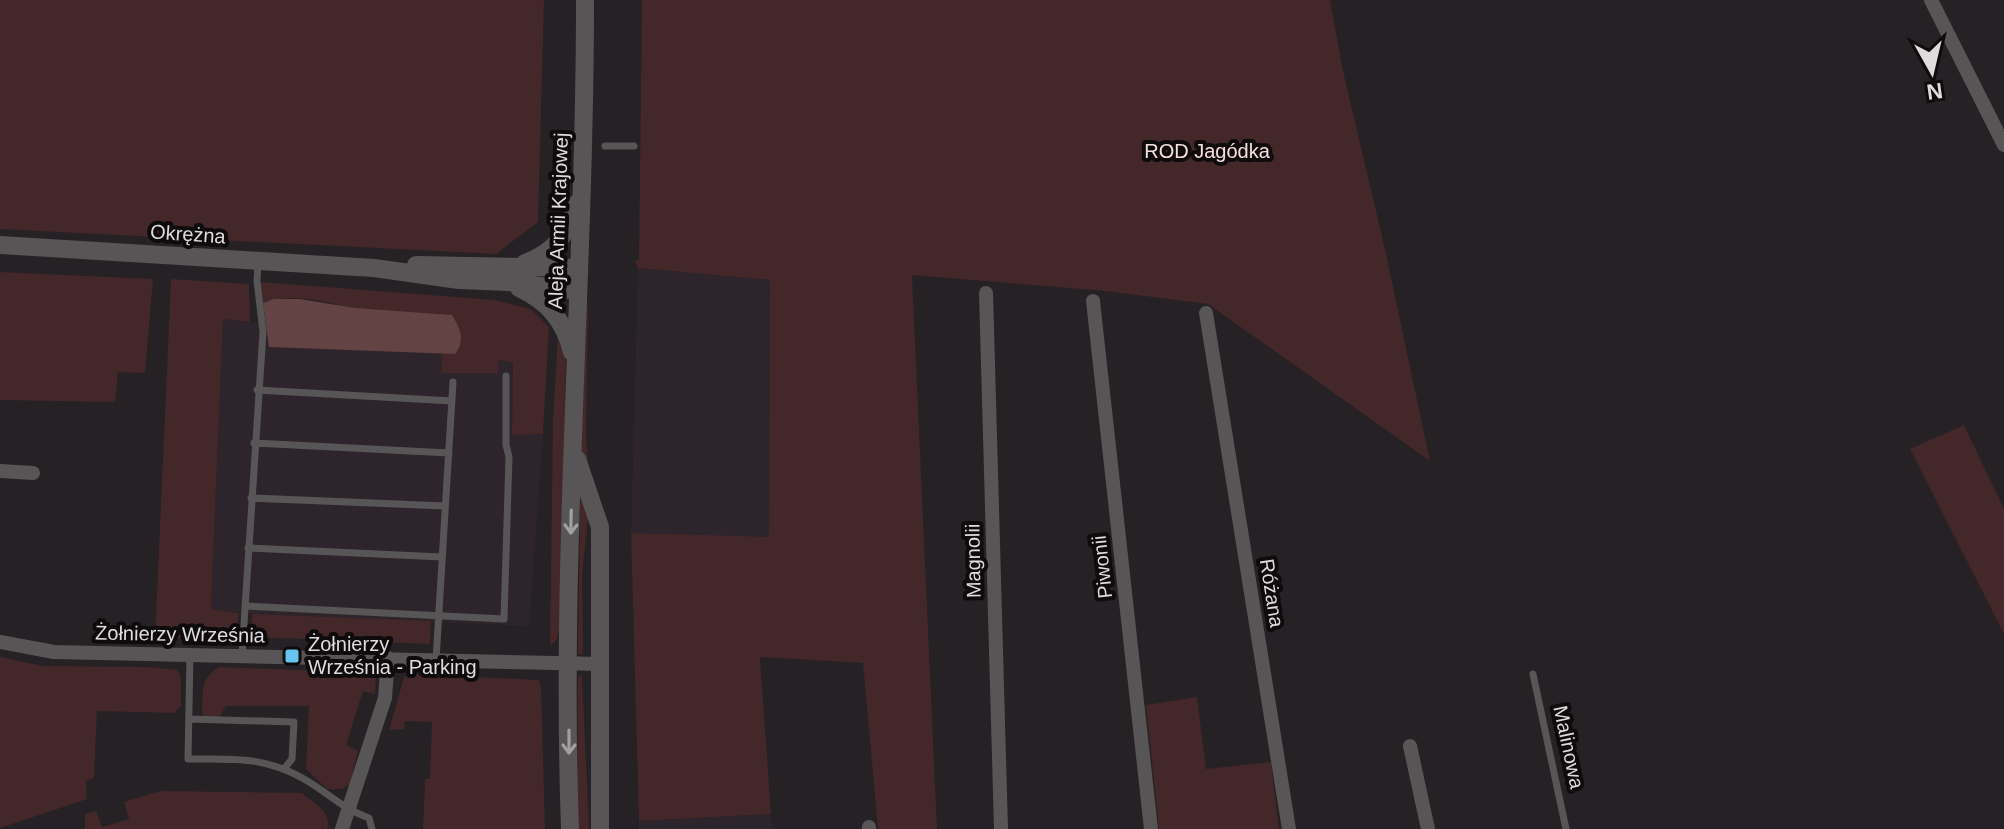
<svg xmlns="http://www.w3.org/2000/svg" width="2004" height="829" viewBox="0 0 2004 829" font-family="Helvetica,sans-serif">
  <rect width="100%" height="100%" fill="#252124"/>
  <path fill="#2e242c" d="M638,268L770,280L769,538L631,533Z
    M223,319L434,343L513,363L512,434H543L529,626L252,614L211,609Z
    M771,814L772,829H639V821Z"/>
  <path fill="#432729" d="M0,0H544L538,222L496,254L0,229Z
    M642,0H1330L1343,71L1385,249L1430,461L1208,304L1105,291L912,275L937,829H878L863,663L760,657L771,814L639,821L631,533L769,537L770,280L638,268L635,261L639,260Z
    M0,272L153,279L145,373L118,372L115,402L0,400Z
    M171,279L249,284L250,322L223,319L211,609L239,613L236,638H155Z
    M261,282L495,300L531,309L549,327L543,434L512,435L513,363L499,360L498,373H442V354H455C403,330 321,283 263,303Z
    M588,305L586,435L590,500L582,574L583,647V654H578L583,307Z
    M558,333L563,342L566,362L560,626L557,639L550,646L553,419Z
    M1964,425L2004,509V634L1910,449Z
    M252,614L431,621L430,644L251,637Z
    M0,657L43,666L150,667L177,670L181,677V706L174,713L97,711L94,778L86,781L87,799L0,828Z
    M219,667L353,672L363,673L367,677L376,676L375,694L363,691L346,745L358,750L350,784L342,789H327L306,769L309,706H226L220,716H202C203,696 199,678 219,667Z
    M414,674L538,680L541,686L545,829H423L425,779H430L432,722L405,721L404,729L389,730L404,677Z
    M582,675L589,829H577L578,678Z
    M1197,697L1206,769L1271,762L1279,829H1159L1146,705Z
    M160,791L302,793C313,803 333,812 327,829H85V814L96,811L102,827L129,819L124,802Z"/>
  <path fill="#644345" d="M274,299H300L355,308L452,315C460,328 466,341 455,354L269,347L263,303Z"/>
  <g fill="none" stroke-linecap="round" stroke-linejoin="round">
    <path stroke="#585556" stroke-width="7" d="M605,146H634
      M257,390L452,401
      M254,443L449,453
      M251,498L445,506
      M248,548L442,557
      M245,606L504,619L509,457L506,445V376
      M190,654L188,759C232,759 264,756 304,779C327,792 343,809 369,818L372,829
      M242,655L263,332L257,281L258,263
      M436,660L453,382
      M1533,674L1566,829
      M190,719L294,722L292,759L284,769"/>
    <path stroke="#585556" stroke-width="14" d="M1931,0L2004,145
      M986,293L1001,829
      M1093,301L1151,829
      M1206,313L1289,829
      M0,471L33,473
      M0,642L54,652L599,664
      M1410,746L1428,829
      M869,827V829
      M342,829L385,698L388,658"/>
    <path stroke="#585556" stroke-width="18" d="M0,245L374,268L459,280L508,282L578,291
      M525,263C554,253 569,233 576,204
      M416,265L578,268
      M519,288C548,302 564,320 572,352
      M577,459L600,527V829
      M570,829C560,553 585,276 585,0"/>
  </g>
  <defs><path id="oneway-shaft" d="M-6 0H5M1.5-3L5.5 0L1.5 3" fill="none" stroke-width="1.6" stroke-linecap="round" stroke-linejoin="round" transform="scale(2)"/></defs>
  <g stroke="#a29fa1">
    <use href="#oneway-shaft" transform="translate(571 522) rotate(91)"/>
    <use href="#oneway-shaft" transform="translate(569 742) rotate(90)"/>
  </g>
  <rect fill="#68c4f0" stroke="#0d0b0c" stroke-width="3" x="284" y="648" width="16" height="16" rx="4"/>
  <g text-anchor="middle" stroke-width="8" stroke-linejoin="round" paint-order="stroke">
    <g font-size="20" fill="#f8ddde" stroke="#0d0b0c">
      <text x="1207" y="158">ROD Jagódka</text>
    </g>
    <g font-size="20" fill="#dfdcde" stroke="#0d0b0c">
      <text transform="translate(558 221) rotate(-88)" y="7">Aleja Armii Krajowej</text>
      <text transform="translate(188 234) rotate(4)" y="7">Okrężna</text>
      <text transform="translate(973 561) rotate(-91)" y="7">Magnolii</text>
      <text transform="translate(1102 567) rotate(-96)" y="7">Piwonii</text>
      <text transform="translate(1272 593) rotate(81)" y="7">Różana</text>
      <text transform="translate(180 634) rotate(1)" y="7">Żołnierzy Września</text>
      <text transform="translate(1569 747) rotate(78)" y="7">Malinowa</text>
    </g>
    <g font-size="20" fill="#dfdcde" stroke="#0d0b0c" text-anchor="start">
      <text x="308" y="651">Żołnierzy<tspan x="308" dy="23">Września - Parking</tspan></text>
    </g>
  </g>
  <g transform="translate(1932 72) rotate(172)" stroke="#0d0b0c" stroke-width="6" paint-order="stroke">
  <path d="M0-6L14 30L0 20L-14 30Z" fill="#dfdcde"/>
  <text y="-12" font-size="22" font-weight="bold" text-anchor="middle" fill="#dfdcde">N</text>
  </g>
</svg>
